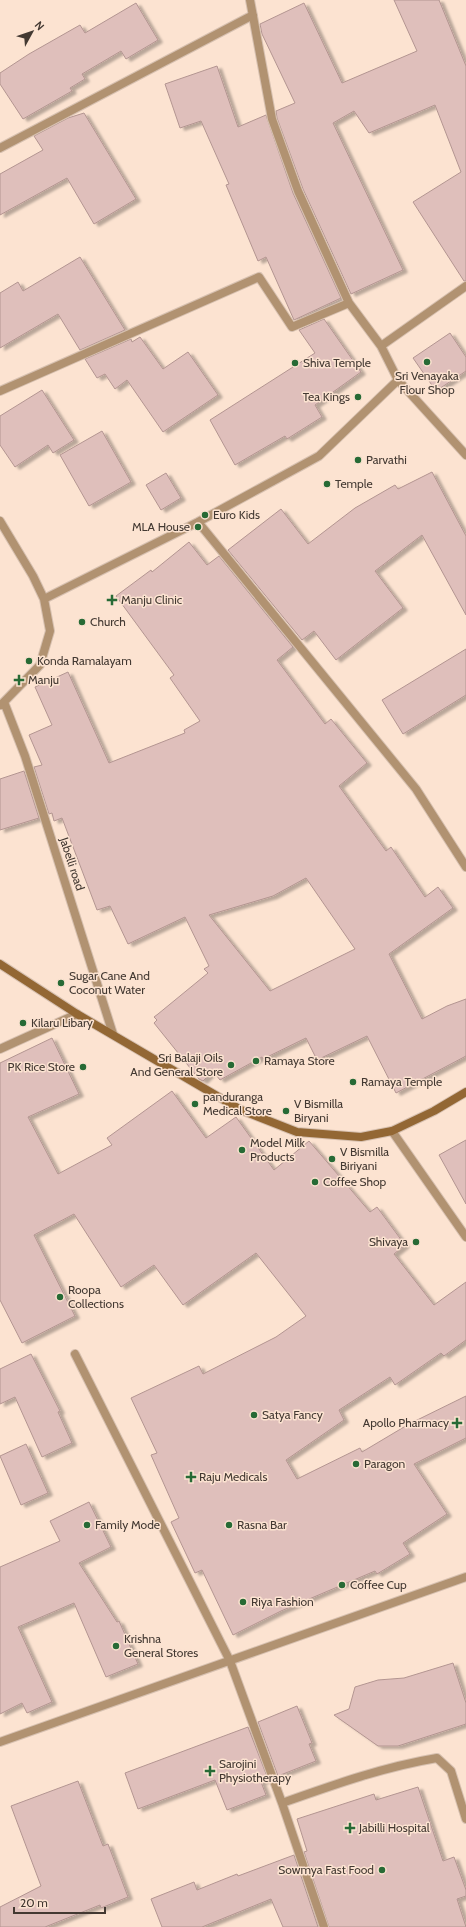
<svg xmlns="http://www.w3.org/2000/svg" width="466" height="1927" viewBox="0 0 466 1927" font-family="Cabin,sans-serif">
  <defs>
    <filter id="shadow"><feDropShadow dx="4.5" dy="2.5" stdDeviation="1" flood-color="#0004"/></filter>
  </defs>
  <rect width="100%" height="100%" fill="#fce3d1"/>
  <path fill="#dfbfbb" stroke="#b39591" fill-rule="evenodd" filter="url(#shadow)" d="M394,0H439L466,66V281H464L413,202L461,172L435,105L369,133L354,111L333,123L403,270L351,294L303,189L277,118L276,111L295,103L262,34L260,24L304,3L342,83L417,51Z
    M136,3L158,40L126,59L121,51L82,74L85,79L70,88L72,91L23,119L0,84V73L29,54L80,25L85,33Z
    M217,66L238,127L266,115L293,193L341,298L294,320L266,257L258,261L226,185L229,184L201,121L180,128L165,84Z
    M84,113L136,199L94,224L67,178L0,215V174L43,150L34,136L68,118Z
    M80,257L125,330L80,350L58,314L0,348V293L18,282L23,291Z
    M324,319L361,372L315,405L322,417L287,439L285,436L235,465L210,420L315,353L299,330Z
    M450,333L466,357V371L436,391L413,358Z
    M140,337L163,369L188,352L218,395L163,432L127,380L115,389L105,374L97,378L85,359L131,339L132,342Z
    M42,390L74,440L53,453L48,445L15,467L0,445V416Z
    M102,431L131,482L89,506L60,455Z
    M432,472L466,536V615L422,535L375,571L403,608L336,660L314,631L302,640L228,550L281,509L308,544L355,508L395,485L398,489Z
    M166,473L181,498L161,510L146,485Z
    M189,542L207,565L219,556L293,647L277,660L325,724L331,719L367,763L339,786L386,851L391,847L425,897L438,887L453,908L389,954L422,1019L447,1006L466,999V1056L396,1093L367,1036L317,1060L306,1038L263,1059L262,1057L220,1080L213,1071L203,1081L199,1079L154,1023L157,1020L154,1017L158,1014L208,973L204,969L209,966L185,917L128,944L110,906L97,910L62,818L54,821L52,813L49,814L34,767L42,765L29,735L52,725L35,687L68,672L109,763L185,733L184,730L200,721L170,678L174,675L116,596L151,570L152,572ZM306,878L355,949L270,991L209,915L273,896Z
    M466,649V695L403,734L382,700Z
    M24,771L39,818L0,830V779Z
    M52,1038L79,1094L28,1117L58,1174L112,1145L107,1138L172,1091L206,1138L236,1117L274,1170L309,1141L370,1212L377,1207L405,1245L394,1254L434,1305L466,1282V1340L444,1356L441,1353L395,1385L390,1377L339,1410L344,1420L286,1460L297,1479L360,1448L362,1452L409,1424L466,1396V1438L414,1464L447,1514L403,1543L410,1554L377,1574L375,1571L281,1611L233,1635L202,1570L195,1573L171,1522L179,1518L151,1455L157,1453L131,1398L199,1366L203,1374L276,1337L306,1316L256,1253L183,1305L154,1265L121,1287L74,1214L34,1235L75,1316L22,1343L0,1300V1063Z
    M466,1140V1204L439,1155Z
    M31,1354L60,1411L58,1412L72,1443L42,1457L15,1397L0,1404V1369Z
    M26,1444L48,1493L21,1505L0,1456Z
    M89,1502L111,1547L79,1563L117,1622L119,1621L138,1664L106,1677L74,1603L18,1627L52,1702L27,1713L22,1703L0,1714V1567L60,1541L50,1521Z
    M453,1663L466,1703V1724L398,1746H378L334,1715L349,1709L355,1687L378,1680L404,1678Z
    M297,1706L312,1743L309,1744L316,1761L278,1776L258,1722Z
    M248,1727L268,1779L261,1782L266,1795L227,1810L215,1780L138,1809L125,1773Z
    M78,1781L103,1846L108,1844L128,1897L101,1908L100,1905L45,1927H0V1907L41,1886L11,1806Z
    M418,1787L443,1861L454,1857L466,1890V1896L457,1899L466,1927H329L304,1852L307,1851L297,1819L374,1794L376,1800Z
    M294,1855L318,1927H283L271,1899L202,1927H162L151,1899L194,1882L197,1890L237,1874L238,1876Z"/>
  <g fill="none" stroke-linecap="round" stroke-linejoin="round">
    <defs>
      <path id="minor" d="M250,0L272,119L298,191L349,303L381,346L398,380L466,455
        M0,148L253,15
        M381,346L466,286
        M0,391L259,277L292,327L349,303
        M0,521L33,576L44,599L50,631L40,665L1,705
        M198,522L416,789L466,867
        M44,599L198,522L319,456L398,380
        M4,702L25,756L113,1034
        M0,1049L77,1014
        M392,1131L466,1237
        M75,1354L230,1661L282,1803L324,1927
        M0,1742L466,1577
        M282,1803C333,1785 383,1767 437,1758L451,1771L466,1819"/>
      <path id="secondary" d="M0,964L77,1014L241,1110L297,1132L361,1137L392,1131L434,1111L466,1092"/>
    </defs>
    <use href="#minor" stroke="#d7c1b1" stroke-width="10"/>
    <use href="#secondary" stroke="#d7c1b1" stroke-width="10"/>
    <use href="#minor" stroke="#b19271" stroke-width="8"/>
    <use href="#secondary" stroke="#936734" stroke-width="8"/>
  </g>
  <g fill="#276a35" stroke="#fce3d1" stroke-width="1.5">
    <circle cx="427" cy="362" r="4"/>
    <circle cx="295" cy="363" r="4"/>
    <circle cx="358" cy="397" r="4"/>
    <circle cx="358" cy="460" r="4"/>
    <circle cx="327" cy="484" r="4"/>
    <circle cx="205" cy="515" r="4"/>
    <circle cx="198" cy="527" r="4"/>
    <path d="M110 594h4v4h4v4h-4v4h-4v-4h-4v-4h4z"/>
    <circle cx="82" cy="622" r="4"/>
    <circle cx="29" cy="661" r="4"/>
    <path d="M17 674h4v4h4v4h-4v4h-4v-4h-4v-4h4z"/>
    <circle cx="61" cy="983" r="4"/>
    <circle cx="23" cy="1023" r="4"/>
    <circle cx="256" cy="1061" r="4"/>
    <circle cx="231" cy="1065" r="4"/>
    <circle cx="83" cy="1067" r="4"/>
    <circle cx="353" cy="1082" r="4"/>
    <circle cx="195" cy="1104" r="4"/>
    <circle cx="286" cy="1111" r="4"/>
    <circle cx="242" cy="1150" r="4"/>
    <circle cx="332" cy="1159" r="4"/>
    <circle cx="315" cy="1182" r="4"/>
    <circle cx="416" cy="1242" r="4"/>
    <circle cx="60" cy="1297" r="4"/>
    <circle cx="254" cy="1415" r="4"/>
    <path d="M455 1417h4v4h4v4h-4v4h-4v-4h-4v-4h4z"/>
    <circle cx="356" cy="1464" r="4"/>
    <path d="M189 1471h4v4h4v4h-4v4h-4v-4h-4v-4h4z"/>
    <circle cx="87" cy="1525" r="4"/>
    <circle cx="229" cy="1525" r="4"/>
    <circle cx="342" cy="1585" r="4"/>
    <circle cx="243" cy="1602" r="4"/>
    <circle cx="116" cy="1646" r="4"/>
    <path d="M208 1765h4v4h4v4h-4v4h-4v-4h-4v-4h4z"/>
    <path d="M348 1822h4v4h4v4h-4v4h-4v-4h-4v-4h4z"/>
    <circle cx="382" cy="1870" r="4"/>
  </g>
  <g text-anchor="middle" stroke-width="3" stroke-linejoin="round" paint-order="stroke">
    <g font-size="12" fill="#433932" stroke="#fce3d1" text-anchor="start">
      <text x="303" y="367">Shiva Temple</text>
      <text x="427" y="380" text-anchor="middle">Sri Venayaka<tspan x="427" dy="14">Flour Shop</tspan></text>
      <text x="350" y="401" text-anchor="end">Tea Kings</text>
      <text x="366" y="464">Parvathi</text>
      <text x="335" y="488">Temple</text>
      <text x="213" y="519">Euro Kids</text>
      <text x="190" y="531" text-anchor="end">MLA House</text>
      <text x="121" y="604">Manju Clinic</text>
      <text x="90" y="626">Church</text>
      <text x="37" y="665">Konda Ramalayam</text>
      <text x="28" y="684">Manju</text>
      <text x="69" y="980">Sugar Cane And<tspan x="69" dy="14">Coconut Water</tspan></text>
      <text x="31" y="1027">Kilaru Libary</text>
      <text x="223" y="1062" text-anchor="end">Sri Balaji Oils<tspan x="223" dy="14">And General Store</tspan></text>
      <text x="264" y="1065">Ramaya Store</text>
      <text x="75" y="1071" text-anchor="end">PK Rice Store</text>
      <text x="361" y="1086">Ramaya Temple</text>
      <text x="203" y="1101">panduranga<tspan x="203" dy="14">Medical Store</tspan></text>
      <text x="294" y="1108">V Bismilla<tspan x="294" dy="14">Biryani</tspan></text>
      <text x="250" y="1147">Model Milk<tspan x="250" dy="14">Products</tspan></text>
      <text x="340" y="1156">V Bismilla<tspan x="340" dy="14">Biriyani</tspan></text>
      <text x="323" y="1186">Coffee Shop</text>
      <text x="408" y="1246" text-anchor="end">Shivaya</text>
      <text x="68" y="1294">Roopa<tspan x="68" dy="14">Collections</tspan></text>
      <text x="262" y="1419">Satya Fancy</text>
      <text x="449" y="1427" text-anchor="end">Apollo Pharmacy</text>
      <text x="364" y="1468">Paragon</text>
      <text x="199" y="1481">Raju Medicals</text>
      <text x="95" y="1529">Family Mode</text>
      <text x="237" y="1529">Rasna Bar</text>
      <text x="350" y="1589">Coffee Cup</text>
      <text x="251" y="1606">Riya Fashion</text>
      <text x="124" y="1643">Krishna<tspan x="124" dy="14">General Stores</tspan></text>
      <text x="219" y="1768">Sarojini<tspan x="219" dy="14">Physiotherapy</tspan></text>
      <text x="359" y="1832">Jabilli Hospital</text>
      <text x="374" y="1874" text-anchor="end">Sowmya Fast Food</text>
    </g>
    <g font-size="12" fill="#433932" stroke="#fce3d1">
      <text transform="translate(72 864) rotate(72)" y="4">Jabelli road</text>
    </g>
  </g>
  <g transform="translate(32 32) rotate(50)" stroke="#fce3d1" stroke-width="3" paint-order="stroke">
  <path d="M0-3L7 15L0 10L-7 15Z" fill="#433932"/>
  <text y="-6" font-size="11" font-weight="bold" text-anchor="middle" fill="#433932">N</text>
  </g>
  <path d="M14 1907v6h91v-6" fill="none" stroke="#433932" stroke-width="2"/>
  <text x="20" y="1907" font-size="12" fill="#433932" stroke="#fce3d1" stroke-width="3" paint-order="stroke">20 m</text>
</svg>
